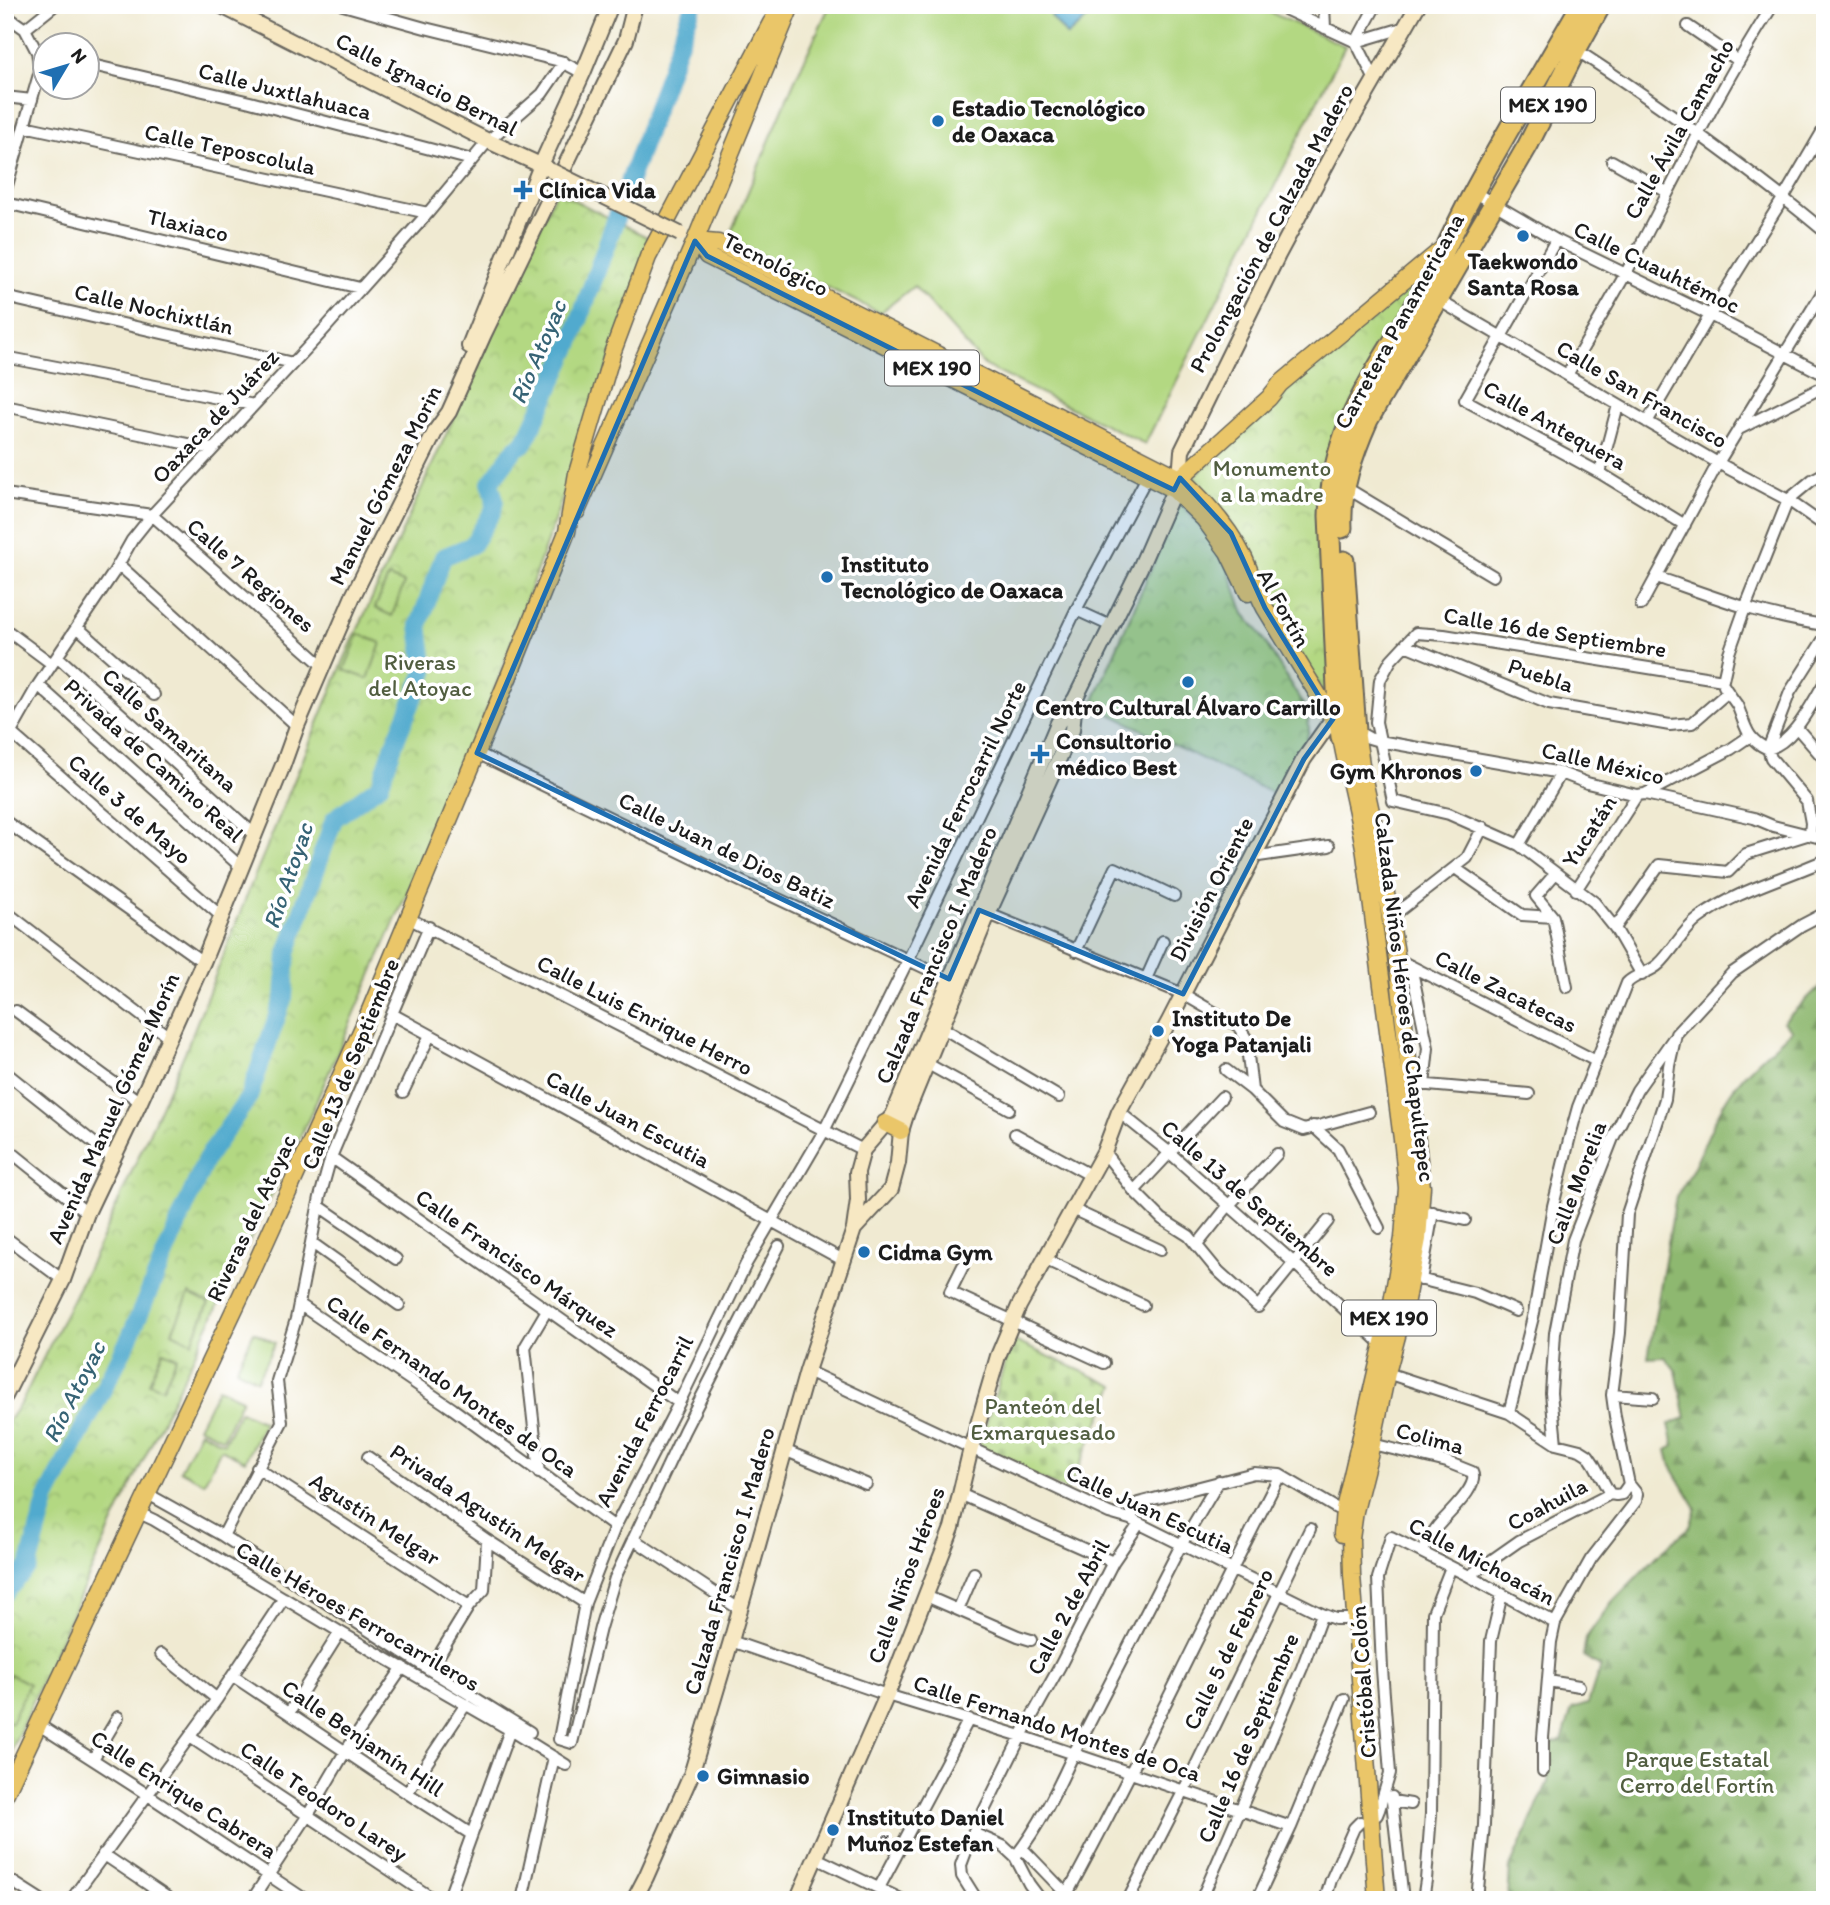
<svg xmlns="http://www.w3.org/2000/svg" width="1830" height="1905" viewBox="0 0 1830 1905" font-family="Itim,sans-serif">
  <defs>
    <pattern id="forest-firs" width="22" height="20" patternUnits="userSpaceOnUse" patternTransform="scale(1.75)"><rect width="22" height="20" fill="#8eb870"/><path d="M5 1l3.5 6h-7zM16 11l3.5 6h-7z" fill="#73955b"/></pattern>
    <pattern id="cemetery-stones" width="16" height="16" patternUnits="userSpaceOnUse" patternTransform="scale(1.75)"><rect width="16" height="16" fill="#b3d882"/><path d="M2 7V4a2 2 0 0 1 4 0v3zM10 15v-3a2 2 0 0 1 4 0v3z" fill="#99b970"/></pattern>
    <pattern id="park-crowns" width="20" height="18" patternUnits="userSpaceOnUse" patternTransform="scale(1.75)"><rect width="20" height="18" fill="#b3d882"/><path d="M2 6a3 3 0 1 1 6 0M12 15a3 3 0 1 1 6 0" fill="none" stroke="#99b970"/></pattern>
  </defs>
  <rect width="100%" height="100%" fill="#fff"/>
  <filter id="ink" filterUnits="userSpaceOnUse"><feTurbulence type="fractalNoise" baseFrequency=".0143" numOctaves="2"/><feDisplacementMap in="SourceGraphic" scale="14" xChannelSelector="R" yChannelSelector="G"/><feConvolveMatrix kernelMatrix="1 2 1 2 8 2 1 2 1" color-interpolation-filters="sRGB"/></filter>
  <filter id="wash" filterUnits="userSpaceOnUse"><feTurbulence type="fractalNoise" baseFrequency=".00686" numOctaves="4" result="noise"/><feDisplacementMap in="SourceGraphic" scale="28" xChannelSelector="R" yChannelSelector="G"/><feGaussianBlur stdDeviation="1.57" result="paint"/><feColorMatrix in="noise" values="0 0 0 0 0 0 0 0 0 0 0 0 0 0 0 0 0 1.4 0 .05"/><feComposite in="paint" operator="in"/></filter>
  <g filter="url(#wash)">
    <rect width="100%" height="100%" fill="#f0ead2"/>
    <path fill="url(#forest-firs)" stroke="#556a46" stroke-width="2" d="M1825,981V1900H1508L1510,1867L1548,1782L1550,1743L1562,1741L1572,1709L1588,1704L1600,1666L1583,1656L1586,1638L1612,1602L1661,1552L1690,1527L1696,1508L1671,1466L1667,1450L1674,1446L1669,1424L1686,1418L1676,1371L1665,1357L1648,1358L1676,1196C1698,1168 1708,1128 1727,1098C1743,1072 1769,1051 1792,1030L1783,1022Z"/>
    <path fill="url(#cemetery-stones)" stroke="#687a4f" stroke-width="2" d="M1012,1340L1115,1386L1068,1491L978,1450Z"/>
    <path fill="url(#park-crowns)" stroke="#687a4f" stroke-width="2" d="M556,191L651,239L572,471L490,702L310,1116L111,1527L41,1682L5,1766V1425L21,1403L94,1256L186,1050L251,885L344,660Z
      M1427,271L1330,473L1333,706L1267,607L1228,518L1193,478L1277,394Z
      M1180,502L1224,556L1244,614L1257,629L1307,711L1309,730L1304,750L1278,796L1092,705Z"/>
    <path fill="#b3d882" stroke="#687a4f" stroke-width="2" d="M830,5H1254L1345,46L1145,444L985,366L914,286L880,313L728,239L794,82Z
      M388,577L404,583L392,616L375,608Z
      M359,634L381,643L368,679L344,670Z
      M189,1294L209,1303L192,1342L172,1332Z
      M254,1332L275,1343L257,1380L236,1369Z
      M163,1351L177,1357L163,1388L149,1383Z
      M218,1388L242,1399L223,1439L198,1427Z
      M240,1411L264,1422L245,1461L221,1449L204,1483L180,1470L200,1431L224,1443Z
      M10,1674L29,1684L11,1723L5,1720V1684Z"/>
    <path fill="#51aace" stroke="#366375" stroke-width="2" d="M1063,5H1103L1067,36L1051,16Z"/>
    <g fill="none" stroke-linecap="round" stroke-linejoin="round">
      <path stroke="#51aace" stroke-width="18" d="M5,1593L28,1567L47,1498L128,1341L206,1159L249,1097L284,997L287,953L334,819L380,785L395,742L425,672L419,625L443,557L472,545L493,511L495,500L490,483L515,449L523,444L529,434L571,343L693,5"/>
    </g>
  </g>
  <g filter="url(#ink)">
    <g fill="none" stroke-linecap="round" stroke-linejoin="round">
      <defs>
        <path id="street" d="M343,5L425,28L560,61L583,73
          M1276,5L1356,42L1375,80
          M1324,5L1325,28
          M5,15L25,29L37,52L40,71L6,189L5,206
          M1688,26L1739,61
          M25,29L55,5
          M1356,42L1406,27
          M1356,42L1376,5
          M1576,50C1611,72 1645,96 1679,120C1729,156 1778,192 1825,232
          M88,64L250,102L472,160
          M5,97L32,100
          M24,126L428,213
          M1612,161L1667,192
          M1474,192L1556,240L1710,315L1825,375
          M6,203L360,288
          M1556,240L1465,400L1600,473L1685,525
          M5,297L293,363
          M1438,300L1718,463L1788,500L1825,526
          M5,357L254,405
          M1567,375C1587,341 1607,307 1626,273C1674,183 1718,90 1773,5
          M5,406L212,449
          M1647,422L1710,315L1784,197L1825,127
          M1739,429L1825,386
          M1600,473L1618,405
          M1345,487L1493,576
          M5,494L152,515L323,666
          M118,564L297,726
          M1657,577C1714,597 1764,617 1825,625
          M1641,605L1718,463L1825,288
          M1076,610L1111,626
          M77,627L154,695
          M5,629L52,664
          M1405,645L1549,704L1670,725L1692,723L1728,692
          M58,657L254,834
          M1723,680L1729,653L1745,608L1788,500L1812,480L1825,473
          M38,685L241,867
          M1724,686C1728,693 1733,699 1737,705C1746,725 1745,739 1768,749C1795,741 1811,704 1825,682
          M1797,728L1825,760
          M1356,731L1369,738L1379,741L1561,773L1587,783L1637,795L1645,794L1754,818L1773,826L1825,839
          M11,733L221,916
          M5,743L38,685L114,572L132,540L152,515L321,333L428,213L488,141L542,94L564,62
          M477,753L736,879L955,982
          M1645,794L1731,749L1750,736
          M5,821L203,962
          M1519,845L1561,773
          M1252,857L1329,846
          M1455,868L1522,915L1553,917
          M1555,874L1536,896L1553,917L1567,987
          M1576,890L1637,795
          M5,911L169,1037
          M984,912L1183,994L1238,1026L1246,1038L1252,1090L1284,1122L1304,1130L1369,1112
          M408,918L863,1150
          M1390,918L1467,858L1483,827
          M1615,928L1659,865L1728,872L1746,854L1810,834L1811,823L1807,801L1771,758L1768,749L1790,692L1825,637
          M1076,951L1115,868L1174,896
          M1397,959L1596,1061
          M1411,966L1428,1048L1424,1085
          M1642,975L1615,928L1594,902L1519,845L1449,814L1393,801L1376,722L1380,680L1391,660L1416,633L1444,635L1723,680
          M1146,979L1163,941
          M16,1011L140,1102
          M392,1014L843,1260
          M941,1027L1059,1097
          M926,1063L1009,1109
          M1226,1070L1252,1090
          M5,1072L114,1159
          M1417,1084L1529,1094
          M403,1092L430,1035
          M1119,1112L1170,1153L1293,1262L1382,1344
          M1313,1126L1338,1149L1379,1228
          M1015,1134L1090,1175
          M5,1147L87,1213
          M1104,1152L1134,1191L1162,1219L1189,1236L1216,1269L1258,1307L1328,1221
          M331,1157L679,1403
          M1134,1191L1222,1097
          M319,1206L396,1259
          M1072,1209L1160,1250
          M1426,1211L1465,1220
          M5,1237L63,1280
          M312,1243L399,1305
          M1197,1245L1229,1205L1277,1154
          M779,1246L684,1431L615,1578L600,1628L572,1743L559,1739L585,1603L615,1527L679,1403L746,1264L824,1131L908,960L1076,610L1147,477
          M1044,1259L1143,1305
          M963,1266L950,1292L1104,1363
          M1411,1277L1475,1293L1516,1311
          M1421,1280L1433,1212
          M299,1304L453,1409L615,1527
          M807,1371L1109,1513L1130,1519L1322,1614
          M1387,1373L1509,1413L1556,1444L1580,1450L1588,1455L1594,1464L1610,1494L1616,1495L1622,1494L1629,1484L1615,1417L1612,1395L1620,1333L1627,1214L1665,1099L1669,1066L1676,1034L1732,973L1802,925L1825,913
          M1612,1395L1653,1398
          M1509,1413L1534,1313L1553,1206L1570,1136L1578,1107L1627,983C1635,974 1650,973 1659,964C1673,951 1682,931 1698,919C1735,891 1783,879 1825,860
          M1372,1444L1447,1462L1472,1472C1480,1487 1447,1514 1437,1527C1431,1535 1427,1544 1422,1552
          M1556,1444L1551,1393L1555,1333L1573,1240L1613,1138L1637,1090L1673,1039
          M784,1450L866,1484
          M368,1457L487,1540L585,1603
          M257,1468L469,1606
          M539,1473L525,1347L547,1310
          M148,1494L223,1536L430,1670L530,1732
          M960,1494L1113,1562
          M139,1513L154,1520L340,1632L510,1730L566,1765
          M1130,1519L1138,1503L1254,1473L1280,1475L1336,1508L1344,1509
          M223,1536L282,1422L277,1381L296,1319L320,1197L331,1157L429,927
          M633,1539L739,1609
          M1469,1576L1519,1541L1610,1494
          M926,1596L1018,1636L1031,1640
          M958,1610L974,1573
          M731,1641L887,1695L1021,1736L1291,1827
          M161,1654L217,1699
          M430,1670L469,1606L484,1590L487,1540
          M233,1676L407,1793L471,1834
          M1548,1681L1579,1686
          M289,1713L340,1632
          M39,1725L148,1795L306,1900
          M190,1737L435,1900
          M93,1759L118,1717
          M1543,1771V1738L1551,1642L1555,1623L1591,1559L1636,1501L1637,1494L1629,1484
          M407,1793L466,1704
          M1392,1797V1801L1411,1804
          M1392,1801L1403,1900
          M1371,1820L1377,1815L1379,1810L1390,1773L1382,1669L1378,1578L1391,1537L1469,1576L1555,1623
          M973,1833L1003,1846L1015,1857C1039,1827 1057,1790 1073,1755L1181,1545L1219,1481
          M1022,1848L1072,1900
          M103,1854L171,1900
          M1015,1857L1029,1884L1041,1900
          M816,1858L903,1900
          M5,1877L41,1900
          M879,1888L969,1719
          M1067,1894C1142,1757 1208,1614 1280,1475
          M71,1900L217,1699L284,1598
          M252,1900L308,1815L345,1752L403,1667
          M448,1900L510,1730
          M522,1900L554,1757
          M977,1900L962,1876L961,1865L973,1833L1021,1736L1060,1666L1113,1562L1139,1524
          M1128,1900L1183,1792L1310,1529
          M1201,1900L1302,1668L1322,1614L1335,1619H1346
          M1257,1900L1291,1827L1344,1699
          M1325,1900L1331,1880L1354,1828L1360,1822
          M1423,1900L1426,1880L1431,1814L1433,1613L1451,1567
          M1477,1900L1484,1825L1491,1641L1502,1594"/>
        <path id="secondary" d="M220,5L488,141L547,168
          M469,346L541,165L583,73L611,5
          M1180,478L1182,451L1278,255L1332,154L1418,5
          M854,1229L891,1189L898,1163L901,1131L907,1112L988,914L1072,730L1075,701
          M5,1396L63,1280L87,1213L140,1102L203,962L283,765L297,726L353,596L436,430L449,412L484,334L626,40L635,5
          M634,1900L646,1877L691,1775L731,1641L807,1371L854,1229L858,1200L857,1172L863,1150L893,1115L1058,723L1075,699L1140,568L1174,490
          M797,1900L887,1695L952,1528L971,1448L998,1356L1019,1306L1104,1152L1119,1112L1168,1023L1304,759L1338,711"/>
        <path id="primary" d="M695,241L718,243L1180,478C1205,501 1229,527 1244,558C1252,575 1256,592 1265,608L1333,719L1340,725L1356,731L1362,771L1376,834L1397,959L1422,1187L1418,1239L1404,1310L1387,1373L1372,1444L1355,1511L1351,1539L1352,1575L1377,1900
          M695,241L707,256L1174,490L1204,519L1228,552L1248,593
          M1175,487L1180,478L1269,398L1280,384L1442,249
          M577,511L695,241L791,6
          M1341,737C1348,776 1359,815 1365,854L1403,1147L1407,1188L1403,1238L1391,1308L1344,1509L1342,1534
          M885,1123L901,1131
          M5,1795L252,1272L363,1027L509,676L567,532L577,473L613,351L648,257L771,23L783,5"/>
        <path id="highway" d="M1342,528C1340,490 1353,454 1368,420L1528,145L1576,50L1601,5
          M1344,561L1356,731
          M1341,737L1338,710L1329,516C1331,422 1382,366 1424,289C1441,260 1454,229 1470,199C1505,133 1544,70 1581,5"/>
      </defs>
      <use href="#street" stroke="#66645c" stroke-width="14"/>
      <use href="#secondary" stroke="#66645c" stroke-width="18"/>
      <use href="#primary" stroke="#66645c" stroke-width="19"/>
      <use href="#highway" stroke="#66645c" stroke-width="23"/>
      <use href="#street" stroke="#fff" stroke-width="10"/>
      <use href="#secondary" stroke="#f7e8c3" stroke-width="14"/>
      <use href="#primary" stroke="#eac669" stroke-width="16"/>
      <use href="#highway" stroke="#eac669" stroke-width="19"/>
      <defs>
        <path id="secondary-bridge" d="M552,171L680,234"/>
      </defs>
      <use href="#secondary-bridge" stroke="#66645c" stroke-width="18" stroke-linecap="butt"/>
      <use href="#secondary-bridge" stroke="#f7e8c3" stroke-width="14"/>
    </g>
  </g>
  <path fill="#1f6fb2" fill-opacity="0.2" stroke="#1f6fb2" stroke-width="5" stroke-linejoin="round" d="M695,241L707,256L1147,477L1174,490L1180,478L1231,533L1265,608L1333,719L1304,759L1183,994L979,910L949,979L477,753Z"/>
  <g fill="#1f6fb2" stroke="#fff" stroke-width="2.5">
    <circle cx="938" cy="121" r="7"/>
    <path d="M519.5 179.5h7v7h7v7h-7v7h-7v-7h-7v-7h7z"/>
    <circle cx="1523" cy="236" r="7"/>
    <circle cx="827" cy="577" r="7"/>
    <circle cx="1188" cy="682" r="7"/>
    <path d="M1036.5 743.5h7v7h7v7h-7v7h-7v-7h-7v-7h7z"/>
    <circle cx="1476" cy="771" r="7"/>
    <circle cx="1158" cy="1031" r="7"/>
    <circle cx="864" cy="1252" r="7"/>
    <circle cx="703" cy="1776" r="7"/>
    <circle cx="833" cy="1830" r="7"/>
  </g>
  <g text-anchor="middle" stroke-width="7" stroke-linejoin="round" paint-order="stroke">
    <g fill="#fff" stroke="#606060" stroke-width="2">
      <rect x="1501" y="87.5" width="94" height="35" rx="5"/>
      <rect x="885" y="350.5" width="94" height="35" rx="5"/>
      <rect x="1342" y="1300.5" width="94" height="35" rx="5"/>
    </g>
    <g font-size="21" font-weight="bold" fill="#1c1c1c">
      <text x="1548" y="112">MEX 190</text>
      <text x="932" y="375">MEX 190</text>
      <text x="1389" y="1325">MEX 190</text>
    </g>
    <g font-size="23" fill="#1c1c1c" stroke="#fff">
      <text transform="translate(427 84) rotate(27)" y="8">Calle Ignacio Bernal</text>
      <text transform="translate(285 91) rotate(14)" y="8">Calle Juxtlahuaca</text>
      <text transform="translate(1679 129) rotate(-61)" y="8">Calle Ávila Camacho</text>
      <text transform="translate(230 149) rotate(12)" y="8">Calle Teposcolula</text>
      <text transform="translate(188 225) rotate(13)" y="8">Tlaxiaco</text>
      <text transform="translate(1271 228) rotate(-62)" y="8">Prolongación de Calzada Madero</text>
      <text transform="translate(776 264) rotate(27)" y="8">Tecnológico</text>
      <text transform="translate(1657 267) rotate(26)" y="8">Calle Cuauhtémoc</text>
      <text transform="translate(154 309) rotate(13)" y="8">Calle Nochixtlán</text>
      <text transform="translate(1399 321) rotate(-61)" y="8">Carretera Panamericana</text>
      <text transform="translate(1642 394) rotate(30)" y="8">Calle San Francisco</text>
      <text transform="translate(215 416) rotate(-47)" y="8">Oaxaca de Juárez</text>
      <text transform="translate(1555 425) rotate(29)" y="8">Calle Antequera</text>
      <text transform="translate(385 485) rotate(-63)" y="8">Manuel Gómeza Morin</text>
      <text transform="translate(251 575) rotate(41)" y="8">Calle 7 Regiones</text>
      <text transform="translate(1284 608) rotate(61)" y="8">Al Fortín</text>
      <text transform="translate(1555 632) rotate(9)" y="8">Calle 16 de Septiembre</text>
      <text transform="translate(1541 675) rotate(18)" y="8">Puebla</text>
      <text transform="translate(170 730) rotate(42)" y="8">Calle Samaritana</text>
      <text transform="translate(154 760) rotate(42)" y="8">Privada de Camino Real</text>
      <text transform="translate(1603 763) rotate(13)" y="8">Calle México</text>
      <text transform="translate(965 794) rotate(-64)" y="8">Avenida Ferrocarril Norte</text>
      <text transform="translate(130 809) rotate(41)" y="8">Calle 3 de Mayo</text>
      <text transform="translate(1589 831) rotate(-57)" y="8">Yucatán</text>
      <text transform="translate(727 850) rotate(26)" y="8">Calle Juan de Dios Batiz</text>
      <text transform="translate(1211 889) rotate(-63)" y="8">División Oriente</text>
      <text transform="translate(936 955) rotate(-67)" y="8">Calzada Francisco I. Madero</text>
      <text transform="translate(1506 991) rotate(27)" y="8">Calle Zacatecas</text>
      <text transform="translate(1405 997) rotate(83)" y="8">Calzada Niños Héroes de Chapultepec</text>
      <text transform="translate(645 1015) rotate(27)" y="8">Calle Luis Enrique Herro</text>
      <text transform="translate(350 1064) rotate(-68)" y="8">Calle 13 de Septiembre</text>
      <text transform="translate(113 1108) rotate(-66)" y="8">Avenida Manuel Gómez Morín</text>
      <text transform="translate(628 1119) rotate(28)" y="8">Calle Juan Escutia</text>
      <text transform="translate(1576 1183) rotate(-69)" y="8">Calle Morelia</text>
      <text transform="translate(1250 1198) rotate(41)" y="8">Calle 13 de Septiembre</text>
      <text transform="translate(251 1218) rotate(-65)" y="8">Riveras del Atoyac</text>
      <text transform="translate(517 1263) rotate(35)" y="8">Calle Francisco Márquez</text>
      <text transform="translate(452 1386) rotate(35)" y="8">Calle Fernando Montes de Oca</text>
      <text transform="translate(644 1421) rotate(-63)" y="8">Avenida Ferrocarril</text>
      <text transform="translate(1430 1438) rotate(15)" y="8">Colima</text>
      <text transform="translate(1547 1504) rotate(-28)" y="8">Coahuila</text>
      <text transform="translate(1150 1509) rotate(25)" y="8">Calle Juan Escutia</text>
      <text transform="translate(488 1513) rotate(34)" y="8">Privada Agustín Melgar</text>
      <text transform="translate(375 1519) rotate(33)" y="8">Agustín Melgar</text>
      <text transform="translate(729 1561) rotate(-74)" y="8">Calzada Francisco I. Madero</text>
      <text transform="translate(1482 1561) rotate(28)" y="8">Calle Michoacán</text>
      <text transform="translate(906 1575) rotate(-70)" y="8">Calle Niños Héroes</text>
      <text transform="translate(1068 1607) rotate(-62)" y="8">Calle 2 de Abril</text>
      <text transform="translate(358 1616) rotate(30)" y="8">Calle Héroes Ferrocarrileros</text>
      <text transform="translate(1228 1649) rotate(-64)" y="8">Calle 5 de Febrero</text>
      <text transform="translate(1363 1682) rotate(-94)" y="8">Cristóbal Colón</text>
      <text transform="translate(1057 1728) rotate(18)" y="8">Calle Fernando Montes de Oca</text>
      <text transform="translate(363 1738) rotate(34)" y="8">Calle Benjamín Hill</text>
      <text transform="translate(1248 1738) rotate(-67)" y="8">Calle 16 de Septiembre</text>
      <text transform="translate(184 1794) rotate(33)" y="8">Calle Enrique Cabrera</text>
      <text transform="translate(324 1801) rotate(34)" y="8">Calle Teodoro Larey</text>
    </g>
    <g font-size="23" font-weight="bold" fill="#1c1c1c" stroke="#fff" text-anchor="start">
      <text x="952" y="116">Estadio Tecnológico<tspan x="952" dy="26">de Oaxaca</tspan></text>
      <text x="539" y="198">Clínica Vida</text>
      <text x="1523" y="269" text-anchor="middle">Taekwondo<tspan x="1523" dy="26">Santa Rosa</tspan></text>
      <text x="841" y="572">Instituto<tspan x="841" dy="26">Tecnológico de Oaxaca</tspan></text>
      <text x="1188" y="715" text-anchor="middle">Centro Cultural Álvaro Carrillo</text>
      <text x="1056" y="749">Consultorio<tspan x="1056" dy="26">médico Best</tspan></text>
      <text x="1462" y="779" text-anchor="end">Gym Khronos</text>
      <text x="1172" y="1026">Instituto De<tspan x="1172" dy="26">Yoga Patanjali</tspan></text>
      <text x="878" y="1260">Cidma Gym</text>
      <text x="717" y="1784">Gimnasio</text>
      <text x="847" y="1825">Instituto Daniel<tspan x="847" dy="26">Muñoz Estefan</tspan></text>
    </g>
    <g font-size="23" fill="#515e40" stroke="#fff">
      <text x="1272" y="476">Monumento<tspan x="1272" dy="26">a la madre</tspan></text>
      <text x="420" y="670">Riveras<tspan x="420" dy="26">del Atoyac</tspan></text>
      <text x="1043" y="1414">Panteón del<tspan x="1043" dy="26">Exmarquesado</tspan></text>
      <text x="1697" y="1767">Parque Estatal<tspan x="1697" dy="26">Cerro del Fortín</tspan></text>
    </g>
    <g font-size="24" font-style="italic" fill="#366375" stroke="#fff">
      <text transform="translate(538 352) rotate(-67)" y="8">Río Atoyac</text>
      <text transform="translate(288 876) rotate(-71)" y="8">Río Atoyac</text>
      <text transform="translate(74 1392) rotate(-63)" y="8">Río Atoyac</text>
    </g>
  </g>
  <rect width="1830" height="1905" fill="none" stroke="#fff" stroke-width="28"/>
  <g transform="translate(66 66) rotate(52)"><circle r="33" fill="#ffffff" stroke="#a4a4a4" stroke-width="2"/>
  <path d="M0-5L12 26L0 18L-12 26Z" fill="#1f6fb2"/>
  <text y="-10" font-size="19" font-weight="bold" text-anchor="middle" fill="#1c1c1c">N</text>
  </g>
</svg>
